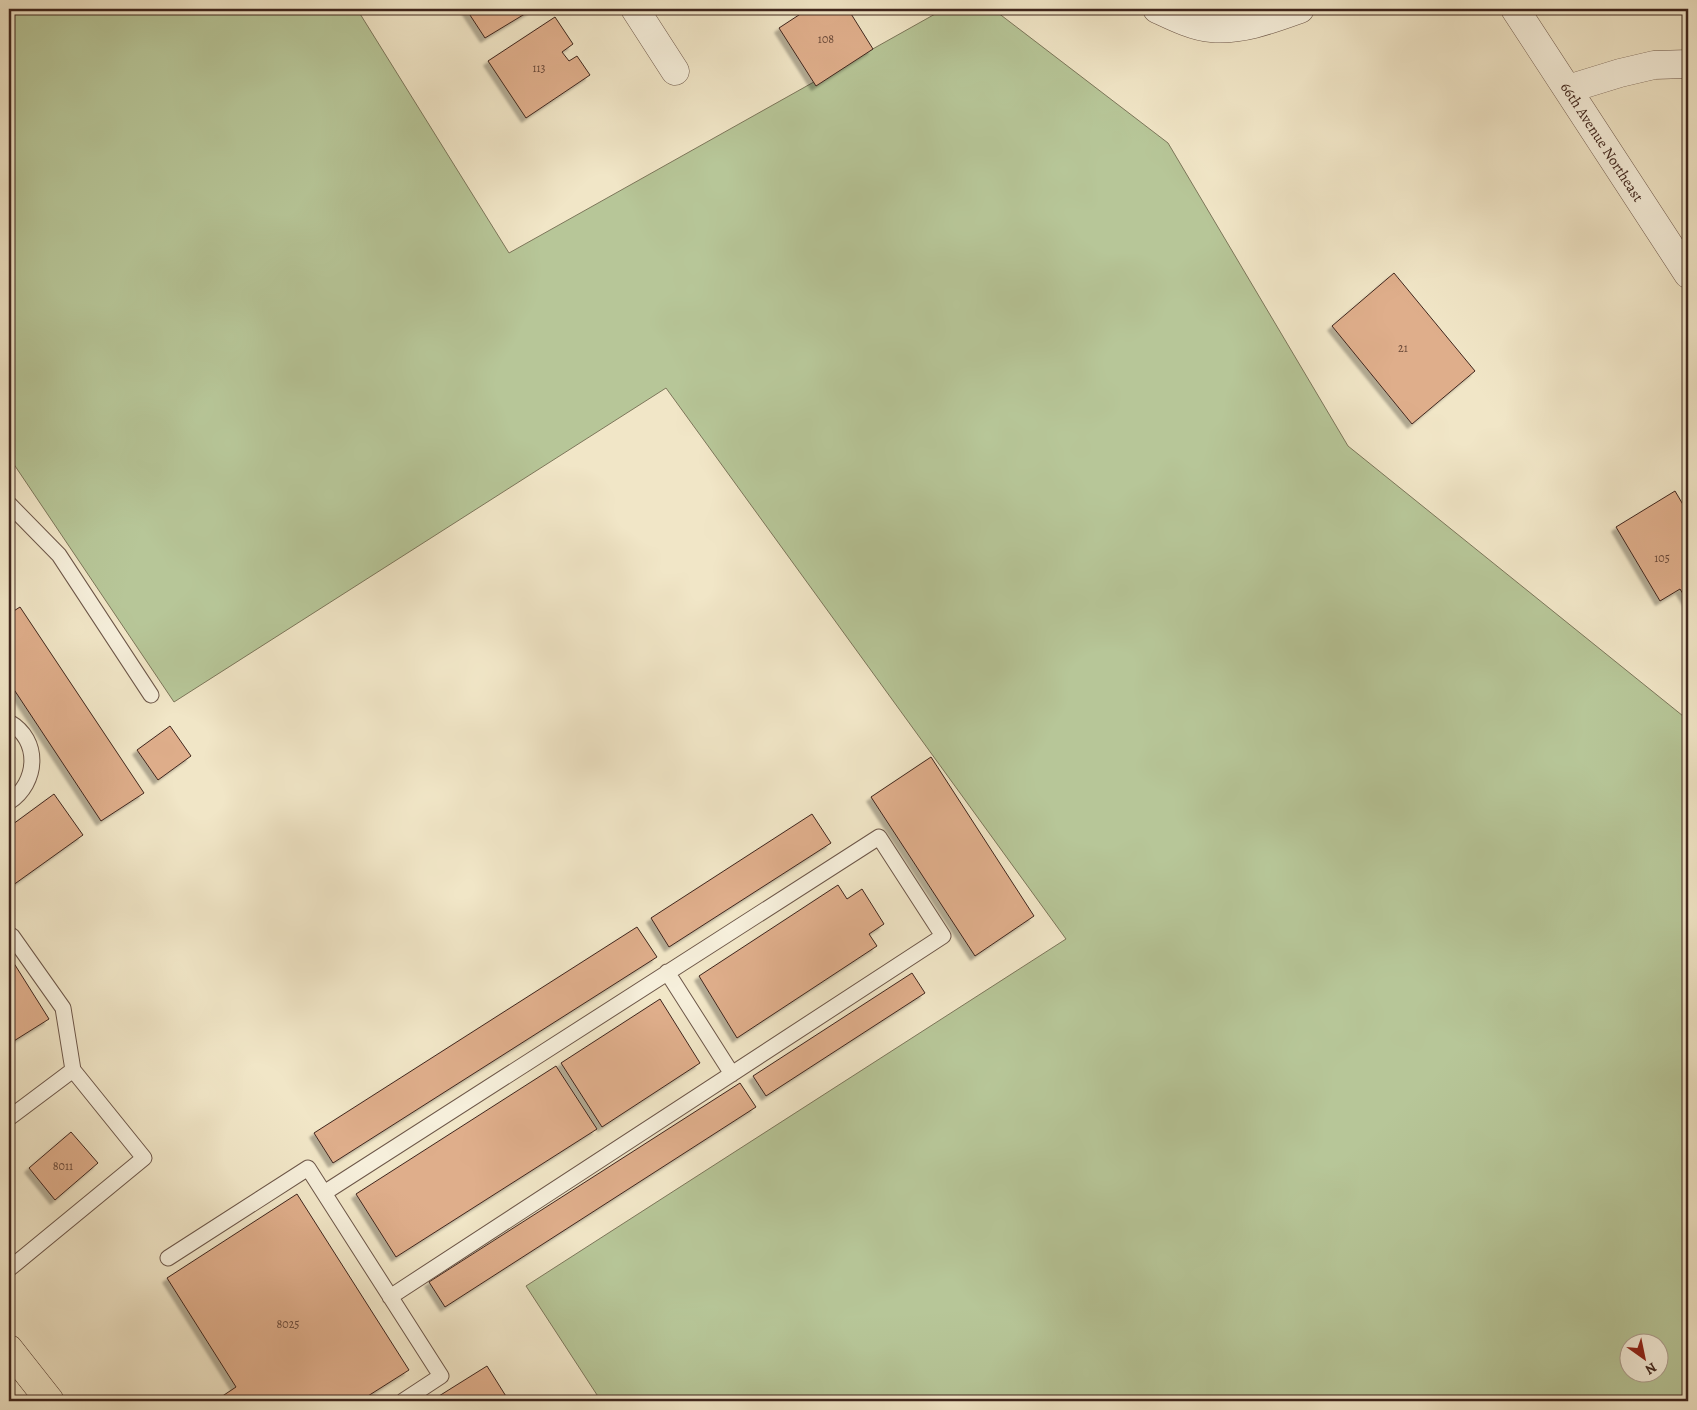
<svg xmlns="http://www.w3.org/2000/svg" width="1697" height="1410" viewBox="0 0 1697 1410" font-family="Alegreya,serif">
  <defs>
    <filter id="shadow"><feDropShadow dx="-4.5" dy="4.5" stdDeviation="1" flood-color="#0004"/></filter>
  </defs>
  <rect width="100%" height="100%" fill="#f1e6c7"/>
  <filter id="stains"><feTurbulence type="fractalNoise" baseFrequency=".004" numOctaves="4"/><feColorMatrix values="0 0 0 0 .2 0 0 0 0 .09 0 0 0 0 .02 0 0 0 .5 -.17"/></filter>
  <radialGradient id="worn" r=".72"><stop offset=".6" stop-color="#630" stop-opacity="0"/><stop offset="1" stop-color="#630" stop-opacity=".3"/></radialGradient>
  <path fill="#b7c698" stroke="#7c765a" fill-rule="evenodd" d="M9,9H357L509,253L944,9H993L1168,143L1348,446L1688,720V1401H601L526,1286L1066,939L666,388L174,702L9,457ZM1630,1342H1660V1372H1630Z"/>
  <path fill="#dfae8b" stroke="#40261d" filter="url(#shadow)" d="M466,9H533L485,38Z
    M808,9H848L873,49L816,86L779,28Z
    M555,17L573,44L562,52L569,61L577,56L590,75L526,118L488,61Z
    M1394,273L1475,371L1412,424L1332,326Z
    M1675,491L1688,513V602L1680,589L1660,601L1616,527Z
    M20,607L144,793L101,821L9,682V614Z
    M170,726L191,756L158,780L137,750Z
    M931,757L1034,916L975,956L871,797Z
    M54,794L83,835L9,888V827Z
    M812,814L831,843L669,947L651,918Z
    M838,885L847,899L862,889L884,924L869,934L877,946L737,1038L699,976Z
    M637,927L657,957L333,1163L314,1133Z
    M10,957L49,1019L9,1044V958Z
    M912,973L925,993L766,1096L753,1076Z
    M660,999L700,1063L602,1127L561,1063Z
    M556,1066L597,1129L396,1257L356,1194Z
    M740,1083L756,1107L445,1307L429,1282Z
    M71,1132L98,1163L55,1200L29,1168Z
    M297,1194L409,1370L360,1401H215L236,1387L167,1278Z
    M487,1366L509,1401H431Z"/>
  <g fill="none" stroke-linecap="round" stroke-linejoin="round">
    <defs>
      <path id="lane" d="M9,504L59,555L151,695
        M9,722C41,740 38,783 9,802
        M9,939L12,936L63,1008L73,1070L144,1158L9,1269
        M667,972L732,1074
        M9,1118L73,1070
        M324,1193L879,837L943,936L390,1297
        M168,1258L308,1168L441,1376L403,1401"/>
      <path id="street" d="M635,9L675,71
        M1157,9C1172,16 1194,27 1211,28C1241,31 1272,19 1300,9
        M1515,9L1688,274
        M1568,89L1620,73L1654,65L1688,64"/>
      <path id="primary" d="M9,1349L50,1401"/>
    </defs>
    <use href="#lane" stroke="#6c5648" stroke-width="17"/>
    <use href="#street" stroke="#6c5648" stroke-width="29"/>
    <use href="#primary" stroke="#40261d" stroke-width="29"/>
    <use href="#lane" stroke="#f6efdb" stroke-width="15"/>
    <use href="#street" stroke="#f6efdb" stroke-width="28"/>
    <use href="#primary" stroke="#f1e6c7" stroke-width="28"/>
  </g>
  <g text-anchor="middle" stroke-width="4" stroke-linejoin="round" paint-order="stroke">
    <g font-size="12" fill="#684838">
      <text x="826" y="43">108</text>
      <text x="539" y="72">113</text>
      <text x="1403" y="352">21</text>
      <text x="1662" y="562">105</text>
      <text x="63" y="1170">8011</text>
      <text x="288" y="1328">8025</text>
    </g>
    <g font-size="15" fill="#40261d" stroke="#f6efdb">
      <text transform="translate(1602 142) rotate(57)" y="5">66th Avenue Northeast</text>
    </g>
  </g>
  <rect width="1697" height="1410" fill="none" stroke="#f1e6c7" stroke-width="30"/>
  <rect x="10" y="10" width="1677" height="1390" fill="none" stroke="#40261d" stroke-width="2.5"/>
  <rect x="15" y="15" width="1667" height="1380" fill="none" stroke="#40261d"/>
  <g transform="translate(1644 1358) rotate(147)"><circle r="24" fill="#f6efdb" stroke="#ad9f8f"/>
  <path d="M0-4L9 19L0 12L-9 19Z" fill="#8f2418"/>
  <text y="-8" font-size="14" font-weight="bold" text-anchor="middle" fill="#40261d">N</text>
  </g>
  <rect width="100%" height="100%" filter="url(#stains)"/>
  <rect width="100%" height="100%" fill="url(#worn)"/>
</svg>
